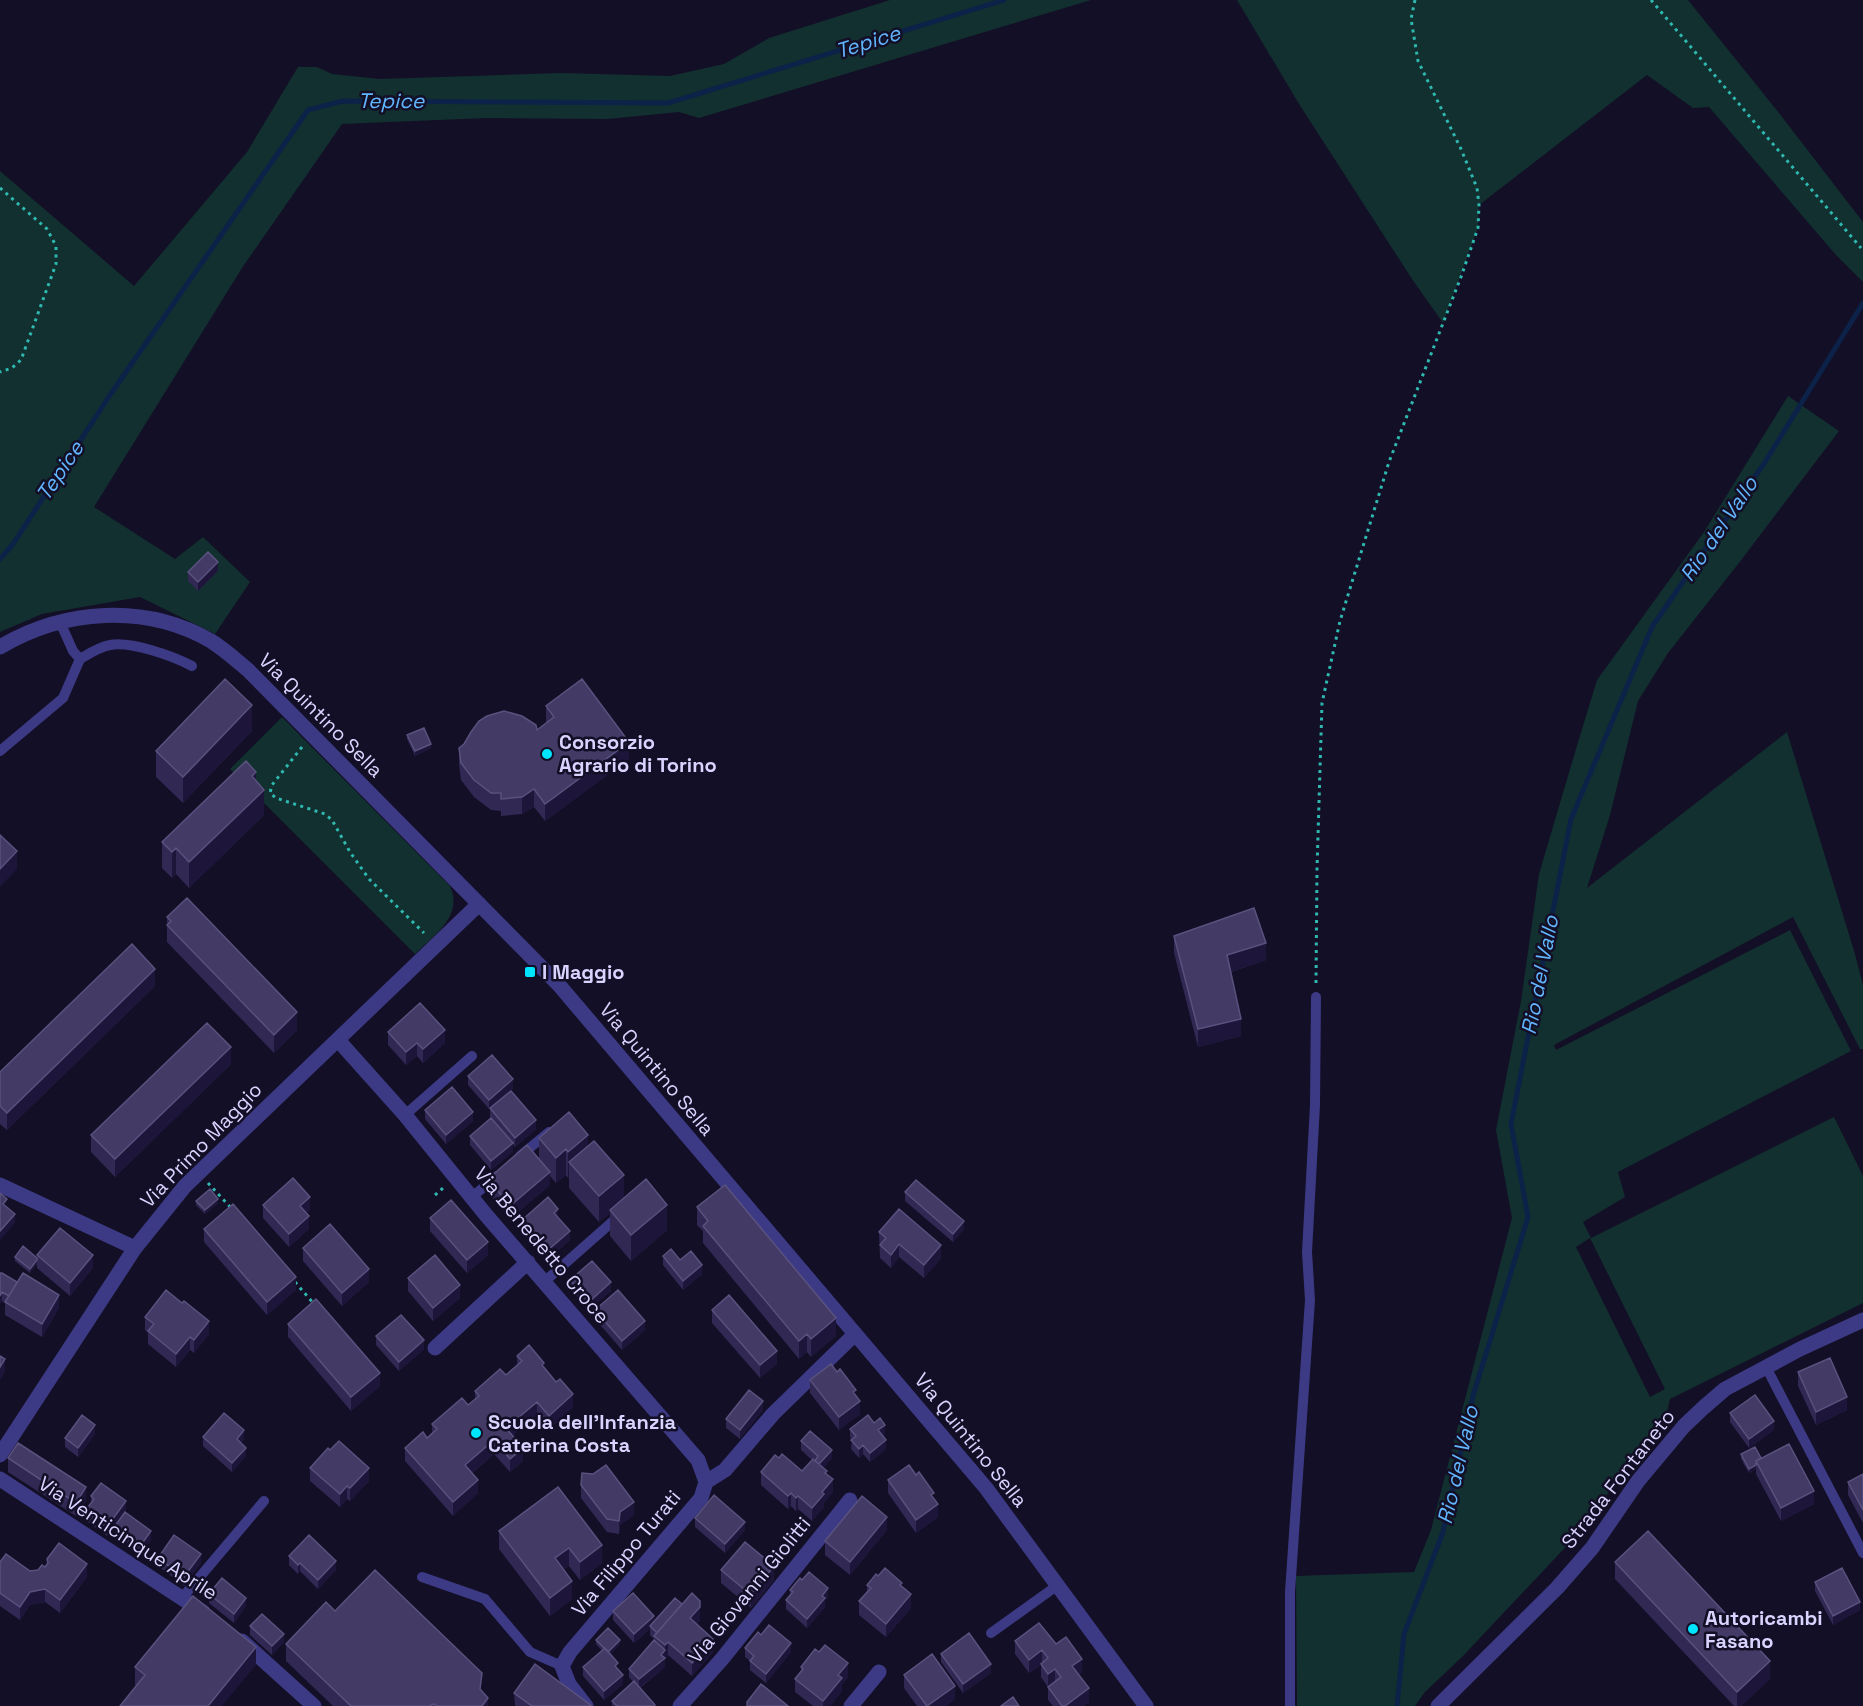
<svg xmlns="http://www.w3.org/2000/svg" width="1863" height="1706" viewBox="0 0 1863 1706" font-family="'Space Grotesk',sans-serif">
  <rect width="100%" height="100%" fill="#130f26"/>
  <path fill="#12302f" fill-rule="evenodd" d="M890,0H1091L699,118L679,112L608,119L487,118L342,124L242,268L94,507L175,559L203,537L250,582L215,634L140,597L42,614L0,632V171L134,286L247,152L298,67H317L332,74L380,79L560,73L670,76L724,64L769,38Z
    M1237,0H1688L1779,113L1863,222V282L1836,255L1709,107L1693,108L1647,75L1479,205L1478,228L1443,323L1412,279L1299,104Z
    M1788,396L1839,431L1742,559L1668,653L1638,701L1610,815L1587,888L1787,732L1855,954L1863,985V1049H1860L1793,917L1554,1045L1556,1050L1790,930L1851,1051L1618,1172L1625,1197L1583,1222L1591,1238L1834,1117L1863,1176V1303L1670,1399L1666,1416L1576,1536L1463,1656L1425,1692L1415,1706H1297L1296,1576L1414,1572L1431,1530L1512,1218L1496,1130L1521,1001L1539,874L1576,749L1597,680L1704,532ZM1590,1238L1665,1389L1650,1397L1576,1247Z
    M282,717L450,886C464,916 433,936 415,954L230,769Z"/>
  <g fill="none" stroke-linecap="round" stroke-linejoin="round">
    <path stroke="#0c2248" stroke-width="5" d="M0,559L13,544L110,395L308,110L343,101L668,103L1004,0
      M1397,1706L1404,1634L1443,1532L1473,1396L1528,1217L1511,1124L1571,819L1652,627L1765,462L1863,303"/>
    <path stroke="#2fb8b0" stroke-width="3" stroke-dasharray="3 4.5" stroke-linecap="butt" d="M1651,0L1861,248
      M0,188L47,229L56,246V264L21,360L12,368L0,372
      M302,747L272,785L270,793L276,798L325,814L332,820L350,852L369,879L424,933
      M1316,983L1317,869L1322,703L1340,621L1389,462L1461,277L1478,228L1479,205L1477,188L1461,149L1418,61L1411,19L1415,0
      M208,1183L232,1209
      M435,1195L443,1188
      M295,1282L314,1304"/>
    <path stroke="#3d3a85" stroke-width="10" d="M60,622L73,651L80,659C90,653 99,647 110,645C131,641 173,656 192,666
      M0,751L63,698L80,659
      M405,1115L472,1056
      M520,1156L549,1132
      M472,1197L497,1176
      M544,1282L620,1215
      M1766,1367L1863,1553
      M422,1577L485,1599L530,1652L562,1666
      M182,1598L264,1501
      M991,1633L1058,1585
      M1290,1706V1592L1310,1300L1307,1252L1315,1105L1316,997"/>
    <path stroke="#3d3a85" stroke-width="15" d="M338,1040L405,1115L486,1215L698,1460L706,1482
      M0,1185L135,1248
      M435,1348L528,1262
      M0,1455L135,1248L185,1186L479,904
      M0,1479L203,1612
      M242,1641L314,1706
      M586,1706L569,1684L562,1666L570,1652L701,1498L706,1482L725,1470L773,1414L855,1334
      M680,1706L722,1659L850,1500
      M851,1706L879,1672"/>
    <path stroke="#3d3a85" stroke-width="15" d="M0,647C64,609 145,603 211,641C224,649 236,660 248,670L559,985L986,1488L1146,1706
      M1438,1706L1557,1588L1592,1548L1638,1481L1684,1426L1703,1408L1725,1389L1800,1349L1863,1320"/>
  </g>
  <path fill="#312854" d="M218,571L198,591L188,581V572Z
    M546,706L629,759L545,821L534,807L522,814L501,816V811L491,810L474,797L461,780L459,765V748L464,744L537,730L546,723Z
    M252,731L183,803L156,777V751Z
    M407,735L431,748L415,756L407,739Z
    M256,781L264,815L189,888L176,874L172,878L162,868V842Z
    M167,917L297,1030L274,1053L167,942Z
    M1174,936L1266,960L1231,972L1241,1036L1198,1047L1174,953Z
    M155,986L7,1130L0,1124V1072Z
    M388,1032L445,1043L423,1063L417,1056L406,1065L388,1045Z
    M231,1064L115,1177L91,1152V1135Z
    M468,1076L513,1088L489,1109L468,1085Z
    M490,1108L536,1129L515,1147L513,1144V1152L491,1170L470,1145V1136L491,1118L490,1117Z
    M425,1110L473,1121L446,1144L425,1119Z
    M539,1138L588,1146L624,1198L667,1230L631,1261L610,1236V1213L599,1222L569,1188V1177L568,1178L566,1175L556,1183L550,1176V1185L510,1219L488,1192V1179L539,1160Z
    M905,1192L964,1229L953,1242L905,1201Z
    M196,1201L218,1203L205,1214L196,1205Z
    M263,1205L310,1210L306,1213L309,1229L289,1247L263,1218Z
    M697,1207L836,1336L811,1357L807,1352L799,1359L703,1243V1231L697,1225Z
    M558,1217L570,1240L547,1260L521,1230V1221Z
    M430,1218L488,1255L467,1273L430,1231Z
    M204,1229L296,1290L267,1315L204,1242Z
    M879,1232L941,1258L924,1278L899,1257L891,1268L880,1258Z
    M303,1248L369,1282L342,1306L303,1261Z
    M37,1255L93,1268L70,1296L37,1268V1264L30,1273L15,1261V1257L37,1258Z
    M663,1256L680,1260L702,1274L683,1290L663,1265Z
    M0,1273L59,1308L42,1337L5,1315V1303L2,1301Z
    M408,1278L460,1298L433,1321L408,1291Z
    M570,1280L611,1291L589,1310L570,1289Z
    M595,1310L645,1330L622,1350L595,1319Z
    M712,1310L777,1364L760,1378L712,1323Z
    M145,1317L209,1334L194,1353L190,1350L176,1367L148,1344V1333L145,1330Z
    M288,1324L380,1386L351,1411L288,1337Z
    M376,1336L424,1349L399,1371L376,1345Z
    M517,1356L544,1368L573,1407L549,1429L537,1415L512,1436L523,1461L510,1472L494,1454L472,1473L478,1493L453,1516L405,1461V1448L427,1438L432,1433V1424L468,1405L475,1399V1391L506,1375L517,1365Z
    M1798,1372L1847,1410L1816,1425L1798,1386Z
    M810,1380L856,1396L860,1414L839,1430L810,1393Z
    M763,1410L740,1439L726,1428V1419Z
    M1730,1413L1774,1430L1749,1448L1730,1422Z
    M874,1423L885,1434L882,1436L886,1449L870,1462L863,1454L859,1458L851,1449L852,1440L850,1437V1429Z
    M95,1434L78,1457L65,1447V1438Z
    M203,1437L244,1439L241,1443L246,1456L232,1472L203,1446Z
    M801,1441L832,1458L823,1468L827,1474L833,1492L824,1503V1507L812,1521L798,1509L796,1511L791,1506L788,1509L761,1485V1472L779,1458L802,1471L812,1460L801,1450Z
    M1741,1454L1761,1458L1814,1504L1781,1521L1756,1474V1469L1749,1473L1741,1459Z
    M8,1458L86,1501L76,1516L8,1472Z
    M310,1468L369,1481L350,1501L347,1499L340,1507L310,1481Z
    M1863,1474V1523L1848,1495V1482Z
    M888,1480L934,1498L938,1517L916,1533L888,1493Z
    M581,1485L634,1515L620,1525L619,1534L607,1532L581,1498Z
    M558,1487L602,1563L580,1580L569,1566L563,1570L572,1599L550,1616L499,1549V1531Z
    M91,1496L126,1510L107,1536L85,1520V1511L91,1503Z
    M695,1518L745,1530L725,1553L695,1527Z
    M115,1526L151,1540L141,1554L115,1534Z
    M887,1530L850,1575L825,1555V1541Z
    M289,1556L336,1570L318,1589L300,1571L298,1574L289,1565Z
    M158,1558L201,1563L184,1586L158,1566Z
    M47,1559L87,1577L60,1613L45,1602L30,1605L20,1620L0,1606V1562L30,1571L38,1570L45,1567L47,1565Z
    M1615,1562L1770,1679L1741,1706H1734L1615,1579Z
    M721,1570L774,1580L751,1608L721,1583Z
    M878,1576L902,1587L911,1608L886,1637L859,1615V1601L867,1591V1585Z
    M1815,1582L1860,1610L1833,1625L1815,1591Z
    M790,1590L828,1597L825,1601V1607L807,1628L786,1609V1600L790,1596Z
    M209,1594L246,1606L234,1623L209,1603Z
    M335,1611L481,1691L488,1706H333L286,1661V1644Z
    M613,1611L654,1621L700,1620L697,1624L713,1652L692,1676L668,1655L665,1659V1667L640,1688L655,1706H612V1701L633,1682L629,1677V1669L654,1640V1639L650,1635V1629L634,1643L613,1620Z
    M250,1626L284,1642L272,1655L250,1635Z
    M761,1635L791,1652L766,1683L750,1670V1661L745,1657V1648Z
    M596,1640L620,1644L610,1654L618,1670L623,1684L604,1700L583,1676V1667L602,1651L596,1644Z
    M1015,1641L1056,1644L1082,1672L1078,1675L1089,1702L1083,1706H1053L1048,1700V1687L1041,1677V1665L1029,1673L1015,1654Z
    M819,1652L848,1677L842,1684V1691L830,1706H813L795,1692V1679L801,1672V1667Z
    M941,1654L991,1673L963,1693L941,1662Z
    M256,1665L136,1686L135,1685V1667Z
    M904,1675L955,1699L946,1706H917L904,1688Z
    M514,1693L592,1706H515Z"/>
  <path fill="#1d163a" d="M218,562V571L198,591V582Z
    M252,705V731L183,803V777Z
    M629,742V759L545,821V804Z
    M431,744V748L415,756V751Z
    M256,772V797L264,790V815L189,888V862L252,776Z
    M534,789V807L522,814V797Z
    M176,848V874L172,878V852Z
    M17,851V869L0,887V869Z
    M1266,943V960L1227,973V955Z
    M155,969V986L7,1130V1113Z
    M297,1012V1030L274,1053V1035Z
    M1241,1019V1036L1198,1047V1029Z
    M445,1030V1043L423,1063V1049Z
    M417,1043V1056L406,1065V1052Z
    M231,1047V1064L115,1177V1159Z
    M513,1079V1088L489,1109V1100Z
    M473,1112V1121L446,1144V1135Z
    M536,1120V1129L515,1147V1138Z
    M588,1135V1161L569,1162V1177L568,1178V1152Z
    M513,1143V1152L491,1170V1161Z
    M566,1149V1175L556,1183V1158Z
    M550,1172V1185L510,1219V1206Z
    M624,1175V1200L610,1210V1213L599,1222V1196Z
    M310,1197V1210L300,1219V1206Z
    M218,1199V1203L205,1214V1210Z
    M667,1205V1230L631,1261V1235Z
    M558,1209V1218L554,1213Z
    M15,1214V1223L0,1240V1231Z
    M309,1216V1229L289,1247V1234Z
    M964,1221V1229L953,1242V1234Z
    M570,1231V1240L547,1260V1251Z
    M488,1242V1255L467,1273V1260Z
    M899,1244V1257L891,1268V1255Z
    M941,1245V1258L924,1278V1265Z
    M93,1255V1268L70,1296V1283Z
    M37,1260V1264L30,1273V1269Z
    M702,1265V1274L683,1290V1281Z
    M369,1269V1282L342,1306V1293Z
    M296,1277V1290L267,1315V1302Z
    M611,1282V1291L589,1310V1302Z
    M460,1285V1298L433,1321V1308Z
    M2,1292V1301L0,1305V1296Z
    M59,1295V1308L42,1337V1324Z
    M836,1318V1336L811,1357V1339Z
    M209,1321V1334L194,1353V1340Z
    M645,1321V1330L622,1350V1341Z
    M807,1334V1352L799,1359V1341Z
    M190,1337V1350L176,1367V1354Z
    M424,1340V1349L399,1371V1362Z
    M777,1351V1364L760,1378V1365Z
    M5,1359V1372L0,1380V1367Z
    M380,1373V1386L351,1411V1397Z
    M573,1394V1407L549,1429V1416Z
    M1847,1397V1410L1816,1425V1412Z
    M763,1401V1410L740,1439V1430Z
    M860,1401V1414L839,1430V1417Z
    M537,1402V1415L506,1442V1428Z
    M1774,1421V1430L1749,1448V1439Z
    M95,1425V1434L78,1457V1448Z
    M885,1425V1434L878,1439V1430Z
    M244,1430V1439L237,1448V1439Z
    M494,1440V1454L465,1478V1465Z
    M886,1440V1449L870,1462V1453Z
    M863,1445V1454L859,1458V1449Z
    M246,1448V1456L232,1472V1463Z
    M523,1448V1461L510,1472V1459Z
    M832,1450V1458L817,1476V1467Z
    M1756,1465V1469L1749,1473V1469Z
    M369,1468V1481L350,1501V1488Z
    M833,1479V1492L824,1503V1507L812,1521V1508L822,1492Z
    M478,1480V1493L453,1516V1502Z
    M347,1486V1499L340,1507V1494Z
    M86,1487V1501L76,1516V1503Z
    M1814,1491V1504L1781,1521V1508Z
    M791,1493V1506L788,1509V1496Z
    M798,1496V1509L796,1511V1498Z
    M126,1501V1510L107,1536V1527Z
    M634,1502V1515L620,1525L619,1534V1521L620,1512Z
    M938,1504V1517L916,1533V1520Z
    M887,1517V1530L850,1575V1562Z
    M745,1522V1530L725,1553V1544Z
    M151,1531V1540L141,1554V1545Z
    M602,1545V1563L580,1580V1562Z
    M569,1548V1566L555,1576V1558Z
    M201,1554V1563L184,1586V1577Z
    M336,1561V1570L318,1589V1580Z
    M300,1563V1571L298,1574V1565Z
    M87,1564V1577L60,1613V1600Z
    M774,1566V1580L751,1608V1595Z
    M572,1581V1599L550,1616V1598Z
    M828,1588V1597L825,1601V1607L807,1628V1619L822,1596Z
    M45,1589V1602L30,1605L20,1620V1607L30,1592Z
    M911,1594V1608L886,1637V1624Z
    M246,1598V1606L234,1623V1614Z
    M700,1601V1620L690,1631V1618Z
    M1860,1602V1610L1833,1625V1616Z
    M654,1616V1625L650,1626V1629L634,1643V1634Z
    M284,1634V1642L272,1655V1646Z
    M713,1639V1652L692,1676V1663Z
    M620,1640V1644L608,1657V1652Z
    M668,1642V1655L665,1659V1645Z
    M791,1643V1652L766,1683V1674Z
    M256,1647V1665L222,1706H208Z
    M665,1650V1667L639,1688V1679Z
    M1042,1650V1664L1029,1673V1660Z
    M1082,1659V1672L1072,1680V1666Z
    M1770,1661V1679L1741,1706H1737V1692Z
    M848,1663V1677L842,1684V1691L830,1706H823V1701L838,1675Z
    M991,1664V1673L963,1693V1684Z
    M1055,1669V1682L1048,1687V1674Z
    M623,1675V1684L604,1700V1691Z
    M955,1686V1699L946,1706H928Z
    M1089,1688V1702L1083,1706H1065Z
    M488,1698V1706H482Z"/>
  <path fill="#433a66" stroke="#5a527e" stroke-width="1.5" d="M208,552L218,562L198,582L188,572Z
    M225,679L252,705L183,777L156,751Z
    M582,679L629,742L545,804L534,789L522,797L501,799V793H491L474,780L461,763L459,748L464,744L471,732L479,721L487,716L504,711L522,716L536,725L537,730L554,717L546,706Z
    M424,728L431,744L415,751L407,735Z
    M246,761L256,772L252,776L264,790L189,862L176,848L172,852L162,842Z
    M0,835L17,851L0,869Z
    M187,898L297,1012L274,1035L167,925L171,921L167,917Z
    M1254,908L1266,943L1227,955L1241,1019L1198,1029L1174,936Z
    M132,944L155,969L7,1113L0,1106V1072Z
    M420,1003L445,1030L423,1049L417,1043L406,1052L388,1032Z
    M207,1023L231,1047L115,1159L91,1135Z
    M492,1055L513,1079L489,1100L468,1076Z
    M452,1087L473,1112L446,1135L425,1110Z
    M511,1091L536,1120L515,1138L490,1108Z
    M569,1112L588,1135L568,1152L566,1149L556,1158L539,1138Z
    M491,1118L513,1143L491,1161L470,1136Z
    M594,1141L624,1175L599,1196L569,1162Z
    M527,1145L550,1172L510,1206L488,1179Z
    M293,1178L310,1197L300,1206L309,1216L289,1234L263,1205Z
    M646,1179L667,1205L631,1235L610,1210Z
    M916,1180L964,1221L953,1234L905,1192Z
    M725,1185L836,1318L811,1339L807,1334L799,1341L703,1226L708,1221L697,1207Z
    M210,1189L218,1199L205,1210L196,1201Z
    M0,1193L7,1199L3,1204L15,1214L0,1231Z
    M548,1197L558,1209L554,1213L570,1231L547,1251L521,1221Z
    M451,1200L488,1242L467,1260L430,1218Z
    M233,1204L296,1277L267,1302L204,1229Z
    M899,1209L941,1245L924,1265L899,1244L891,1255L880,1245L886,1238L879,1232Z
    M330,1224L369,1269L342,1293L303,1248Z
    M60,1228L93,1255L70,1283L37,1255Z
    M23,1246L37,1258V1260L30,1269L15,1257Z
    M671,1249L680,1260L691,1251L702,1265L683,1281L663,1256Z
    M435,1255L460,1285L433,1308L408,1278Z
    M592,1261L611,1282L589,1302L570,1280Z
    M0,1273H2L17,1282L9,1296L2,1292L0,1296Z
    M23,1273L59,1295L42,1324L5,1302Z
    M166,1290L182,1303L184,1301L209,1321L194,1340L190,1337L176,1354L148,1331L154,1324L145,1317Z
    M618,1290L645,1321L622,1341L595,1310Z
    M729,1295L777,1351L760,1365L712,1310Z
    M316,1299L380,1373L351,1397L288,1324Z
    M401,1315L424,1340L399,1362L376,1336Z
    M529,1345L544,1363L542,1365L556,1382L560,1379L573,1394L549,1416L537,1402L506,1428L523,1448L510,1459L494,1440L465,1465L478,1480L453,1502L405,1448L423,1432L427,1438L437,1429L432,1424L462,1398L468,1405L479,1396L475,1391L500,1369L506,1375L522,1361L517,1356Z
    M0,1356L5,1359L0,1367Z
    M1830,1358L1847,1397L1816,1412L1798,1372Z
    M831,1364L837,1372L840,1369L856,1390L853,1392L860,1401L839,1417L810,1380Z
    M749,1390L763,1401L740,1430L726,1419Z
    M1755,1395L1774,1421L1749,1439L1730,1413Z
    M224,1413L244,1430L237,1439L246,1448L232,1463L203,1437Z
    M82,1415L95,1425L78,1448L65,1438Z
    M868,1415L874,1423L880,1418L885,1425L878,1430L886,1440L870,1453L863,1445L859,1449L851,1440L856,1436L850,1429Z
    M810,1431L832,1450L819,1464L815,1461L818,1456L801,1441Z
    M339,1441L369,1468L350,1488L347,1486L340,1494L310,1468L328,1448L330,1450Z
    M18,1443L86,1487L76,1503L8,1458Z
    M1789,1444L1814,1491L1781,1508L1756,1461Z
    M1755,1447L1761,1458L1756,1461V1465L1749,1469L1741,1454Z
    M782,1454L802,1471L813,1459L827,1471L825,1473L833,1479L822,1492L824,1494L812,1508L798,1496L796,1498L791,1493L788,1496L761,1472L775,1455L779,1458Z
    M606,1465L634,1502L620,1512L619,1521L607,1519L581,1485L582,1473L593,1474Z
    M909,1465L916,1475L919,1472L934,1493L931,1495L938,1504L916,1520L888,1480Z
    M1863,1474V1510L1848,1482Z
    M101,1483L126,1501L107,1527L85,1511L94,1499L91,1496Z
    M558,1487L602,1545L580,1562L569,1548L555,1558L572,1581L550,1598L499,1531Z
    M714,1495L745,1522L725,1544L695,1518Z
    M862,1496L887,1517L850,1562L825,1541Z
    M125,1512L151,1531L141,1545L115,1526Z
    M1648,1531L1770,1661L1737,1692L1615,1562Z
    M174,1535L201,1554L184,1577L158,1558Z
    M309,1535L336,1561L318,1580L300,1563L298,1565L289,1556Z
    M745,1542L774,1566L751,1595L721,1570Z
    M59,1543L87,1564L60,1600L45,1589L30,1592L20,1607L0,1593V1562L6,1554L30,1571L38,1570L42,1565L45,1567L48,1563L47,1559Z
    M885,1568L902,1583L900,1585L911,1594L886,1624L859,1601L871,1588L867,1585L876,1574L878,1576Z
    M1842,1568L1860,1602L1833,1616L1815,1582Z
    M375,1570L482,1673L480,1689L488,1698L482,1706H436L434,1704L429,1706H351L286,1644L326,1602L335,1611Z
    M809,1572L828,1588L822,1596L825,1598L807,1619L786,1600L793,1592L790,1590L800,1578L802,1580Z
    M222,1578L246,1598L234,1614L209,1594Z
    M633,1593L654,1616L634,1634L613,1611Z
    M692,1593L700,1601V1607L690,1618L713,1639L692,1663L668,1642L665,1645L654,1636Z
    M193,1596L256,1647L208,1706H120L145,1675L135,1667Z
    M675,1598L682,1604L657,1633L650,1626Z
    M262,1614L284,1634L272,1646L250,1626Z
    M1039,1623L1056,1644L1066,1637L1082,1659L1072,1666L1089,1688L1065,1706H1062L1048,1687L1061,1677L1055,1669L1048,1674L1041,1664L1048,1658L1042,1650L1029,1660L1015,1641Z
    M769,1625L791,1643L766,1674L750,1661L754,1656L745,1648L758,1632L761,1635Z
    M608,1628L620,1640L608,1652L596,1640Z
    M969,1633L991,1664L963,1684L941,1654Z
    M654,1640L665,1650L661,1655L665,1658L639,1679L629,1669Z
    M825,1645L848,1663L838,1675L842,1678L823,1701L795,1679L803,1669L801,1667L815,1649L819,1652Z
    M605,1648L618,1663L615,1666L623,1675L604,1691L583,1667Z
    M932,1654L955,1686L927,1706L904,1675Z
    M535,1664L592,1706H532L514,1693Z
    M634,1681L655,1705L654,1706H617L612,1701Z
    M761,1684L788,1706H747V1702Z
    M1013,1697L1019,1706H1001Z"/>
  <g fill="#00e5ff" stroke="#130f26" stroke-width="2">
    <circle cx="547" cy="754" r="6"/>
    <rect x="524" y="966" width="12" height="12" rx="3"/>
    <circle cx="476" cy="1433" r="6"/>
    <circle cx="1693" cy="1629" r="6"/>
  </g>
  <g text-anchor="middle" stroke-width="5" stroke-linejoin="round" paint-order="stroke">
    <g font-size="20" fill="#d9d4ff" stroke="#130f26">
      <text transform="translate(321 715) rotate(45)" y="7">Via Quintino Sella</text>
      <text transform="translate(657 1069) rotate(50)" y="7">Via Quintino Sella</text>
      <text transform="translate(201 1145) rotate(-46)" y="7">Via Primo Maggio</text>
      <text transform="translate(542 1245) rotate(50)" y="7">Via Benedetto Croce</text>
      <text transform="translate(971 1440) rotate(51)" y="7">Via Quintino Sella</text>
      <text transform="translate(1618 1479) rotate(-52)" y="7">Strada Fontaneto</text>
      <text transform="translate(128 1538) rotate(33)" y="7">Via Venticinque Aprile</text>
      <text transform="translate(626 1553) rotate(-50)" y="7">Via Filippo Turati</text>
      <text transform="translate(749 1590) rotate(-51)" y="7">Via Giovanni Giolitti</text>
    </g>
    <g font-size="20" font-weight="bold" fill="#d9d4ff" stroke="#130f26" text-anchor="start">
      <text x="559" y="749">Consorzio<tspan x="559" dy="23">Agrario di Torino</tspan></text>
      <text x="542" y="979">I Maggio</text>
      <text x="488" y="1429">Scuola dell'Infanzia<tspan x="488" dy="23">Caterina Costa</tspan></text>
      <text x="1705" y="1625">Autoricambi<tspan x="1705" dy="23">Fasano</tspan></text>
    </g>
    <g font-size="21" font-style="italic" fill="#62b6ff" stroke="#130f26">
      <text transform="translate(868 42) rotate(-17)" y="7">Tepice</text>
      <text x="391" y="108">Tepice</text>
      <text transform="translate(60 471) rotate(-56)" y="7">Tepice</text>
      <text transform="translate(1719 529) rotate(-56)" y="7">Rio del Vallo</text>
      <text transform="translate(1540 975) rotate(-79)" y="7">Rio del Vallo</text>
      <text transform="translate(1458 1465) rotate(-77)" y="7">Rio del Vallo</text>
    </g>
  </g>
</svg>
